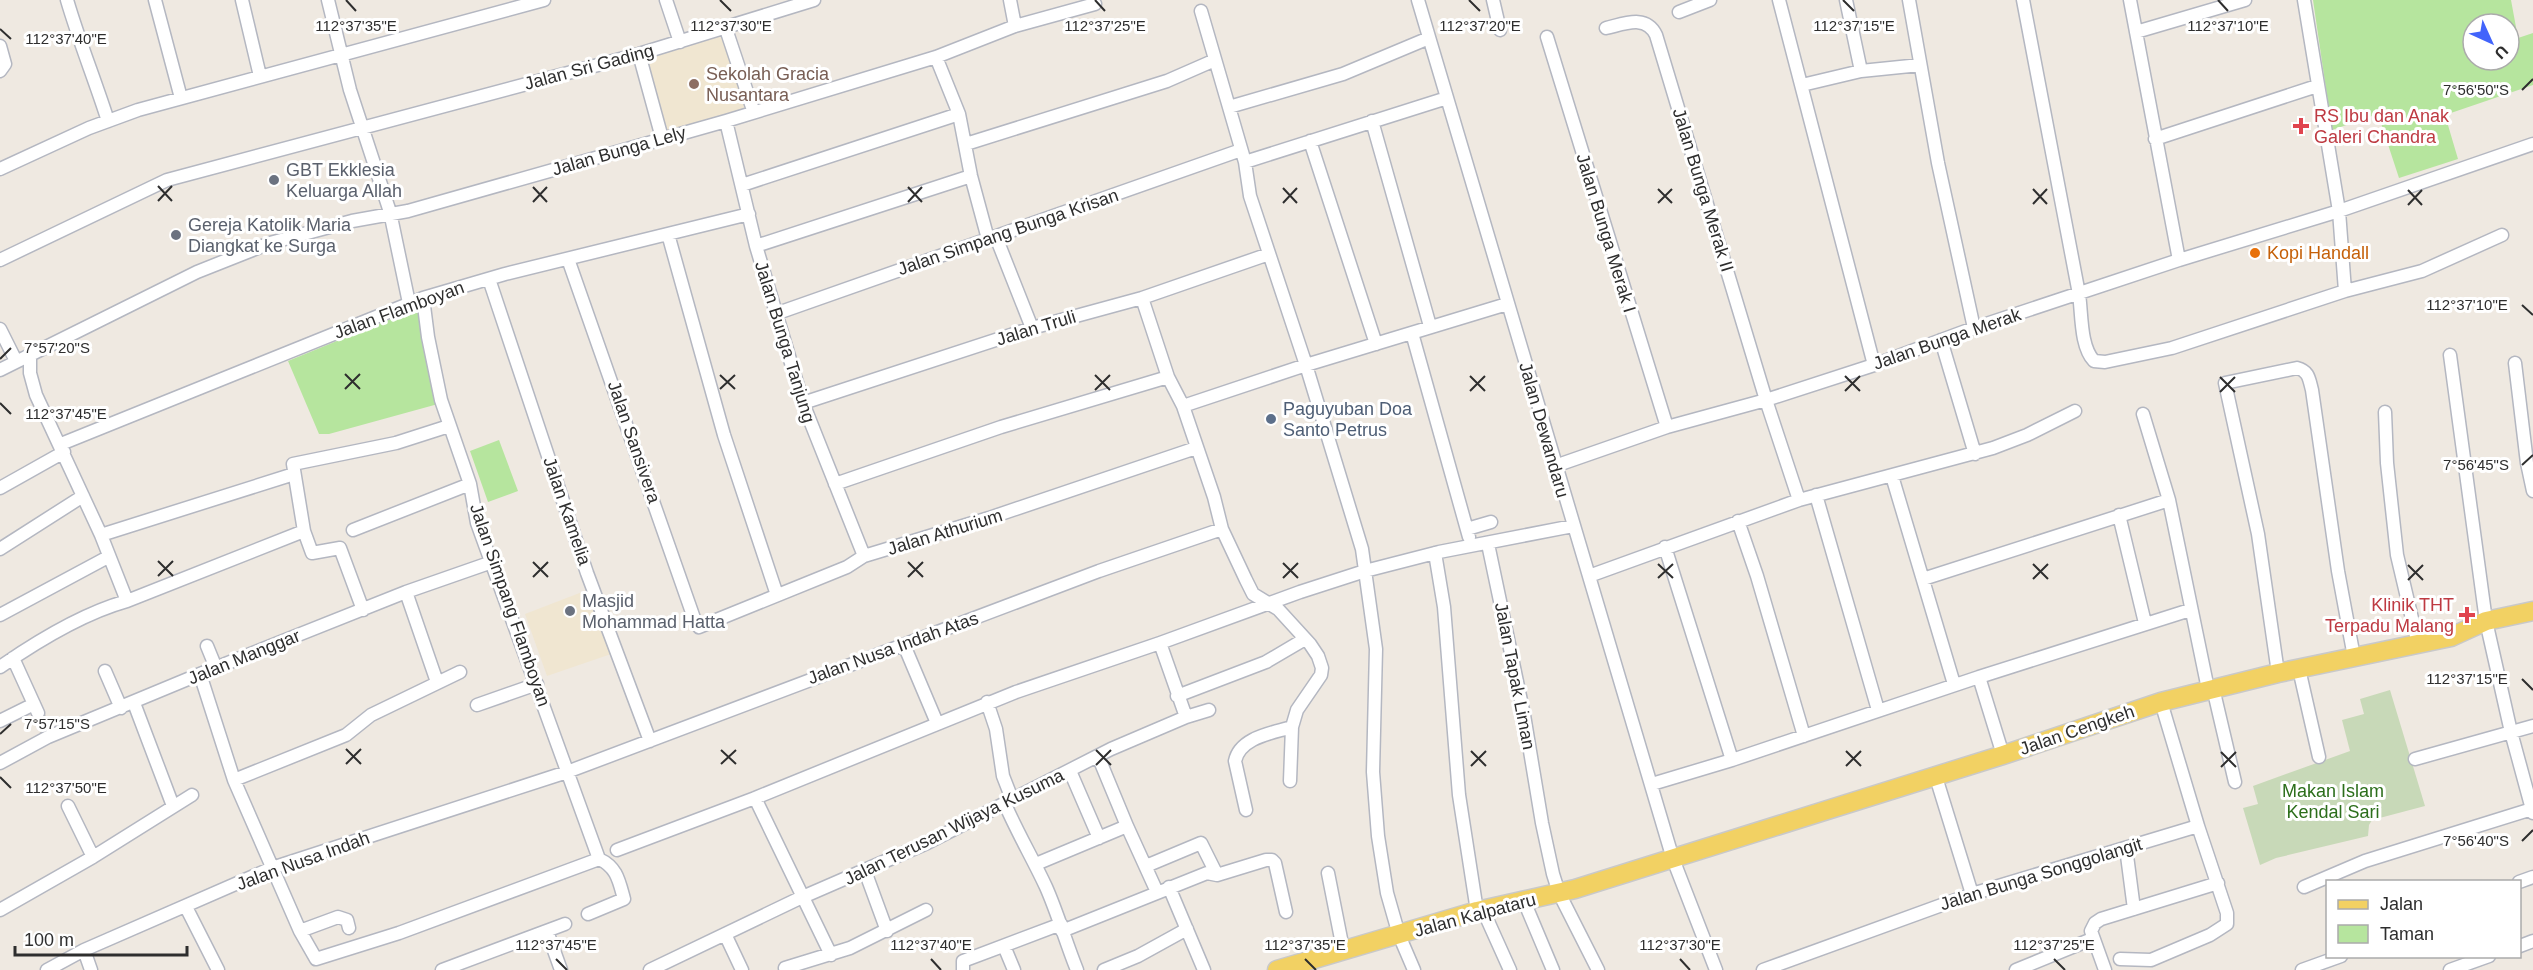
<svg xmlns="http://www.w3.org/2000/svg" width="2533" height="970" viewBox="0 0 2533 970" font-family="Arial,sans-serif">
  <rect width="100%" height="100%" fill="#efe9e1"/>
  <path fill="#f0e6d1" d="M718,36L723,39L746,105L745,108L670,131L666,130L644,59Z
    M590,589L614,653L547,676L525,614Z"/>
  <path fill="#b6e59e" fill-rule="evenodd" d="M2313,0H2511L2518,38L2533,33V85L2445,115L2458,159L2399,178L2378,114L2332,130ZM2473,24H2509V60H2473Z
    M420,307L438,404L329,434H319L288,361Z
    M499,440L518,491L488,502L470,451Z"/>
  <path fill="#c8d9b8" d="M2390,690L2425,806L2372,820L2369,825L2368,836L2276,858L2260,865L2243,808L2258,804L2253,786L2350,751L2342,720L2364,714L2360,699Z"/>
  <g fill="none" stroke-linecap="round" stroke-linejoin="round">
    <path stroke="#c8c4bd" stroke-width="12" stroke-dasharray="12 6" stroke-linecap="butt" d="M38,713L47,734"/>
    <defs>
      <path id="street" d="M67,0C79,41 95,80 108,121
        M155,0L181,98
        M242,0L260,76
        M328,0L350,90L390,212L409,303
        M666,0L680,42
        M1010,0L1015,26
        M1418,0L1673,859L1716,970
        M1493,0L1500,30
        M1779,0L1874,365
        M1846,0L1861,71
        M1909,0L1938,163L1974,328
        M2023,0L2079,294C2082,314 2080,346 2094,361L2105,362L2172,348L2345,291L2422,271L2502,235
        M2130,0L2179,260
        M2304,0L2339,211L2345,291
        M1201,11L1245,162L1250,196L1306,365L1362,549L1376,649L1373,772L1378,836L1387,893L1399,935L1414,970
        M1679,12L1710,0
        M1606,28C1624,24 1646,14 1656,35L1766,400L1799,500
        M726,29L753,110
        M2136,32L2245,0
        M1547,37L1667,427
        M0,46L5,64L0,71
        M639,54L662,138
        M936,57L959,114L971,176L988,239
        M1802,85L1861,71L1920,65
        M1229,107L1343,74L1429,38
        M726,121L756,246L803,403L864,556
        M1372,121L1430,326
        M2155,139L2317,86
        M1310,141L1376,344
        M966,144L1167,81L1215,60
        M1245,162L1447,98
        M0,169L89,128L138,110L544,0
        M742,185L959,114
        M668,234L724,435L777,595
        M996,237L1032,328
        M756,246L971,176
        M568,259L695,621L699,627L847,567L864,556L989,518L1196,448
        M0,260L167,180L639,54L814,0
        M489,279L587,573L650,741
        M423,298L428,337L441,400L470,484L477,523L599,859C617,867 619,881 624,899L588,914
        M1142,298L1168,377L1183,406L1214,497L1222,529L1246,580L1253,594L1278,609L1310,644L1318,656L1322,668L1321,675L1297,710L1292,727L1290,781
        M775,314L1241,150
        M0,329L16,361
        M1412,333L1469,537
        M1941,340L1975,454
        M30,355V373L36,395L101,535L127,601
        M2450,355L2486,621L2511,732L2533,813
        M2515,363L2527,463L2533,491
        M0,370L197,272L270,243L352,221L408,211L726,121L936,57L1015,26L1095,4
        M803,403L1032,328L1142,298L1269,254
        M1183,406L1306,365L1507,304
        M2385,412L2387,463L2397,555L2418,644
        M2143,414L2169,500L2208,689
        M61,444L423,298L505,274L749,214
        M1555,466L1667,427L1766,400L1874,365L1974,328L2179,260L2339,211L2533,144
        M1892,476L1954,684
        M835,484L1001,427L1168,377
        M0,488L64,452
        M1816,495L1878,710
        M2119,515L2145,623
        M1738,521L1757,576L1804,736
        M1467,529L1491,522
        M353,530L470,484
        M101,535L294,474
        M1488,544L1524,715L1542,823L1553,874L1559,893L1598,970
        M1665,547L1732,760
        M0,549L83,496
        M1435,553L1444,607L1459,795L1477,911
        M1589,576L1799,500L1993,448L2027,435L2075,411
        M1923,579L2169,500
        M406,592L437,682
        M363,610L340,548L312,553L304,531L293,464L396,443L449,426
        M0,615L108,557
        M904,645L937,723
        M207,646L216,668
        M13,658L38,713
        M0,667C36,642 84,613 127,601L304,531
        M2299,669L2319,757
        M105,671L121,708
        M2278,673L2258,534L2225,383L2297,368C2309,371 2309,379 2312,390L2338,571L2354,657
        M200,674L234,780L300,931L316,959L399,933L599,859
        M1979,677L2190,610
        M2213,688L2235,782
        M1177,696L1266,662L1305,639
        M987,702L996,729L1003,776L1012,799
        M134,703L173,806
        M477,705L537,684
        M1186,717L1209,710
        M0,721L34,704
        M1098,756L1127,826
        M2415,759L2533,726
        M0,763L48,737L200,674L406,592L492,562
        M1070,771L1099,838
        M1935,774L1972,894
        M234,780L346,735L371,715L460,672
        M1652,784L1732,760L1979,677L2003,755
        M755,798L831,955
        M1005,804C1017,832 1033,859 1046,887C1058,914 1066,943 1077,970
        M68,806L93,857
        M1246,810L1235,761C1240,737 1273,733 1292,727
        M2126,848L2134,909
        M617,850L755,798L1016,692L1160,643L1300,592L1365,571L1439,552L1573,526
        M1036,864L1127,826L1157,892
        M1146,866L1201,843L1217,875
        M865,871L887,931
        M1328,873L1343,949
        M2519,882L2533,877
        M1169,887L1204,970
        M2304,887L2365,861L2532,809
        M1524,901L1553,970
        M186,907L218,970
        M0,910L93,857L192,795
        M1483,910L1510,970
        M300,931L338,917L347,920L349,928
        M547,931L561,970
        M1062,931L1207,873L1217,875L1266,860H1272L1275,863L1286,912
        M725,934L742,970
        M1004,946L1014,970
        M2520,946L2533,941
        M84,950L91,970
        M2120,959L2151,960L2210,935L2227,924V913L2198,826
        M785,968L850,948L926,910
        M47,970L84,950L272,868L567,772L1099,571L1222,529
        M442,970L565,924
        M650,970L798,899L927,843L1111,749L1186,717L1160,643
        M963,970V961L1061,924
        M1104,970L1138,956L1187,929
        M1763,970L1972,894L2198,826L2161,702
        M2016,970L2092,939
        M2105,970L2091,931L2095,923L2101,919L2218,883
        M2302,970L2341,956
        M2450,970L2489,956"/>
      <path id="primary" d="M1277,970L1477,911L1575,889L2003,755L2161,702L2278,673L2451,637L2486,621L2533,611"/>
    </defs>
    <use href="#street" stroke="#b4b7c1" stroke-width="15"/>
    <use href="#primary" stroke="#c9c9c9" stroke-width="21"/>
    <use href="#street" stroke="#fff" stroke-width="12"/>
    <use href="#primary" stroke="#f2d163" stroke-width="18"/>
  </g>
  <path fill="none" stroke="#2e2e2e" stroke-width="2" d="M346,0L356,11M720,0L731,11M1095,0L1105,11M1469,0L1480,11M1843,0L1854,11M2218,0L2228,11M0,29L11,39M2522,90L2533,79M158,186L172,201M533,187L547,202M908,187L922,202M1283,188L1297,203M1658,189L1672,203M2033,189L2047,204M2408,190L2422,205M158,201L172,186M533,202L547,187M908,202L922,187M1283,203L1297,188M1658,203L1672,189M2033,204L2047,189M2408,205L2422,190M2522,305L2533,315M0,359L11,348M345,374L360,389M720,375L735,389M1095,375L1110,390M1470,376L1485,391M1845,376L1860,391M2220,377L2235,392M345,389L360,374M720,389L735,375M1095,390L1110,375M1470,391L1485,376M1845,391L1860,376M2220,392L2235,377M0,403L11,414M2522,465L2533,455M158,561L173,576M533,562L548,577M908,562L923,577M1283,563L1298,578M1658,564L1673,578M2033,564L2048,579M2408,565L2423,580M158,576L173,561M533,577L548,562M908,577L923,562M1283,578L1298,563M1658,578L1673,564M2033,579L2048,564M2408,580L2423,565M2522,679L2533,690M0,734L11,724M346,749L361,764M721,750L736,764M1096,750L1111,765M1471,751L1486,766M1846,751L1861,766M2221,752L2236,767M346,764L361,749M721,764L736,750M1096,765L1111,750M1471,766L1486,751M1846,766L1861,751M2221,767L2236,752M0,777L11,788M2522,841L2533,830M556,959L567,970M931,959L941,970M1305,959L1316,970M1680,959L1690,970M2054,959L2065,970"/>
  <circle fill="#8d6e63" stroke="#fff" stroke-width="2" cx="694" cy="84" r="6"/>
  <g fill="#e0444e" stroke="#fff" stroke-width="2">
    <path d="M2298 117h6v6h6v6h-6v6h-6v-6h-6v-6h6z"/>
    <path d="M2464 606h6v6h6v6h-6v6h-6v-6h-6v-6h6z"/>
  </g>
  <g fill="#6b7280" stroke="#fff" stroke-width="2">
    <circle cx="274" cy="180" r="6"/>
    <circle cx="176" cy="235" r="6"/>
    <circle cx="570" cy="611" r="6"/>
  </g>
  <circle fill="#e8710a" stroke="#fff" stroke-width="2" cx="2255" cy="253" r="6"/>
  <circle fill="#5c6f8a" stroke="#fff" stroke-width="2" cx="1271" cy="419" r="6"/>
  <g text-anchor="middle" stroke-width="6" stroke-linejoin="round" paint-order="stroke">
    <g font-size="18" fill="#2e2e2e" stroke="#fff">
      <text transform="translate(589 67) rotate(-15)" y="6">Jalan Sri Gading</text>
      <text transform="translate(619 151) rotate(-16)" y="6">Jalan Bunga Lely</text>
      <text transform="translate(1703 190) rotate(73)" y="6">Jalan Bunga Merak II</text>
      <text transform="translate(1008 232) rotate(-19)" y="6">Jalan Simpang Bunga Krisan</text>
      <text transform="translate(1606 233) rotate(73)" y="6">Jalan Bunga Merak I</text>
      <text transform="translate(399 310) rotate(-20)" y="6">Jalan Flamboyan</text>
      <text transform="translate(1036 328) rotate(-17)" y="6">Jalan Truli</text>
      <text transform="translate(1947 339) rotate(-19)" y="6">Jalan Bunga Merak</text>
      <text transform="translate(785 342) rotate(73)" y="6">Jalan Bunga Tanjung</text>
      <text transform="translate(1544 430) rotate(74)" y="6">Jalan Dewandaru</text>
      <text transform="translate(634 442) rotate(71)" y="6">Jalan Sansivera</text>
      <text transform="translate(567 511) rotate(71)" y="6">Jalan Kamelia</text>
      <text transform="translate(945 532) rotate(-17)" y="6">Jalan Athurium</text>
      <text transform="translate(510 605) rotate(71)" y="6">Jalan Simpang Flamboyan</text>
      <text transform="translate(893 648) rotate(-20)" y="6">Jalan Nusa Indah Atas</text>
      <text transform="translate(244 657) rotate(-22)" y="6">Jalan Manggar</text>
      <text transform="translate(1515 676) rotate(79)" y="6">Jalan Tapak Liman</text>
      <text transform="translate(2077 730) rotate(-19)" y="6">Jalan Cengkeh</text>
      <text transform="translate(954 827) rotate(-26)" y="6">Jalan Terusan Wijaya Kusuma</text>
      <text transform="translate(303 861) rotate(-20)" y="6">Jalan Nusa Indah</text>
      <text transform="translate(2041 874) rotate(-17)" y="6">Jalan Bunga Songgolangit</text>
      <text transform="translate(1475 915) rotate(-15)" y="6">Jalan Kalpataru</text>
    </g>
    <g font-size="18" fill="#785e54" stroke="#fff" text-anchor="start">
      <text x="706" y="80">Sekolah Gracia<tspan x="706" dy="21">Nusantara</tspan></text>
    </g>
    <g font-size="18" fill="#be3a42" stroke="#fff" text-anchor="start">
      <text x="2314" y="122">RS Ibu dan Anak<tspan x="2314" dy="21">Galeri Chandra</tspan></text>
      <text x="2454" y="611" text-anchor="end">Klinik THT<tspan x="2454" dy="21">Terpadu Malang</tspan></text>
    </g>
    <g font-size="18" fill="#5b616d" stroke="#fff" text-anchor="start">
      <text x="286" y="176">GBT Ekklesia<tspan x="286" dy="21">Keluarga Allah</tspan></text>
      <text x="188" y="231">Gereja Katolik Maria<tspan x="188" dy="21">Diangkat ke Surga</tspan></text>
      <text x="582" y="607">Masjid<tspan x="582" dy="21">Mohammad Hatta</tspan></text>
    </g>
    <g font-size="18" fill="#c56008" stroke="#fff" text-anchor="start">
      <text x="2267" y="259">Kopi Handall</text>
    </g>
    <g font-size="18" fill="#4e5e75" stroke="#fff" text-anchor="start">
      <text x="1283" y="415">Paguyuban Doa<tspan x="1283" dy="21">Santo Petrus</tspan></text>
    </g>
    <g font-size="18" fill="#2c6e1b" stroke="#fff">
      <text x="2333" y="797">Makan Islam<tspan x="2333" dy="21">Kendal Sari</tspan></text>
    </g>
  </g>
  <g font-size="15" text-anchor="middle" fill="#2e2e2e" stroke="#fff" stroke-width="6" stroke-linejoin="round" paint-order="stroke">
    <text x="356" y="31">112°37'35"E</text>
    <text x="731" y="31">112°37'30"E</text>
    <text x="1105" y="31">112°37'25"E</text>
    <text x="1480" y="31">112°37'20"E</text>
    <text x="1854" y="31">112°37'15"E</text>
    <text x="2228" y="31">112°37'10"E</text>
    <text x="66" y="44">112°37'40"E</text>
    <text x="2476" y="95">7°56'50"S</text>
    <text x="2467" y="310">112°37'10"E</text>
    <text x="57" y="353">7°57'20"S</text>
    <text x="66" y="419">112°37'45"E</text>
    <text x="2476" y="470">7°56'45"S</text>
    <text x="2467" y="684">112°37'15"E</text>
    <text x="57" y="729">7°57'15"S</text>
    <text x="66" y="793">112°37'50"E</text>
    <text x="2476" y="846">7°56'40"S</text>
    <text x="556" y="950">112°37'45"E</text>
    <text x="931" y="950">112°37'40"E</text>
    <text x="1305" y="950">112°37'35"E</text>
    <text x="1680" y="950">112°37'30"E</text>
    <text x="2054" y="950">112°37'25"E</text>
  </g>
  <rect x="2326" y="880" width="195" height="78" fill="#ffffff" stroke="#ababab" stroke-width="1.5"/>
  <rect x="2338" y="900" width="30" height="9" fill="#f2d163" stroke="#ababab" stroke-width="1.5"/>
  <text x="2380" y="910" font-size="18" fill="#2e2e2e">Jalan</text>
  <rect x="2338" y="925" width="30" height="18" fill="#b6e59e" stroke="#ababab" stroke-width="1.5"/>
  <text x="2380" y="940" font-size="18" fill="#2e2e2e">Taman</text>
  <g transform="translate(2491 42) rotate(135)"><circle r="28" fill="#ffffff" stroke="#ababab" stroke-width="1.5"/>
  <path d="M0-4.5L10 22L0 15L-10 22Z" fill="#4264fb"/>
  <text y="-9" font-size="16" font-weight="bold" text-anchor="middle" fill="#2e2e2e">U</text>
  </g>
  <path d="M15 946v9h172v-9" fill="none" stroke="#2e2e2e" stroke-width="3"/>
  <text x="24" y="946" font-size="18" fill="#2e2e2e" stroke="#ffffff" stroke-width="4.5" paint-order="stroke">100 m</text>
</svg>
